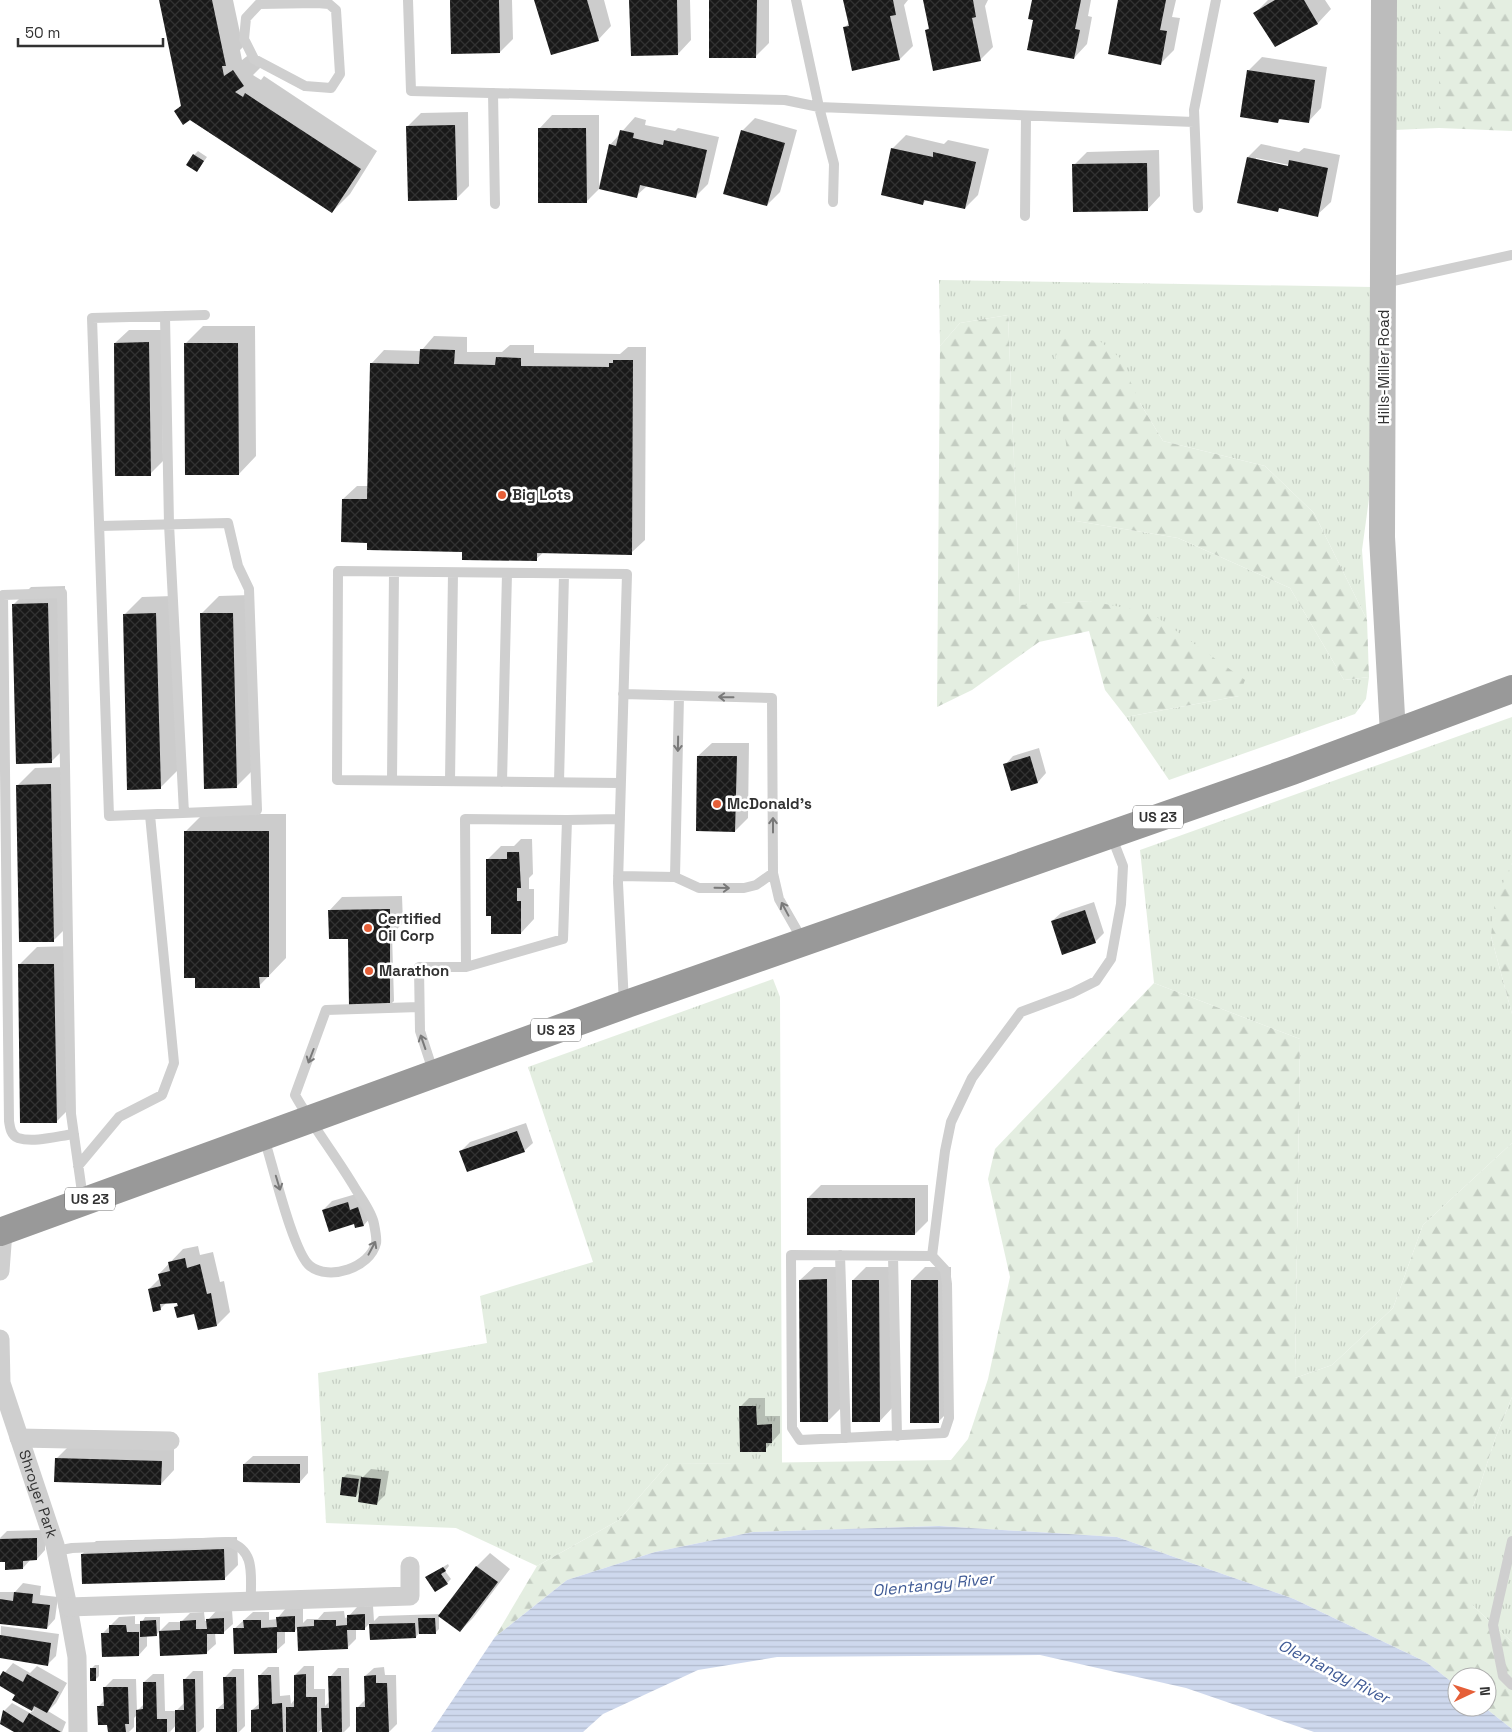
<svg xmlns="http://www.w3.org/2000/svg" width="1512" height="1732" viewBox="0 0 1512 1732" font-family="'Space Grotesk',sans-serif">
  <defs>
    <pattern id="grass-tufts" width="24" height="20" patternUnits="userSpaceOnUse" patternTransform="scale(1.25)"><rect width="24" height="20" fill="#e4eee1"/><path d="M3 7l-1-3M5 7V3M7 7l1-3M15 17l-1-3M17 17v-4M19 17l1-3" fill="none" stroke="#c4cdc2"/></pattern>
    <pattern id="forest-firs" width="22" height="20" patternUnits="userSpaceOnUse" patternTransform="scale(1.25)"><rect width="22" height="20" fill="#e4eee1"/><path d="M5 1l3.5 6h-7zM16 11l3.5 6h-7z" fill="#c4cdc2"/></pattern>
    <pattern id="water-rules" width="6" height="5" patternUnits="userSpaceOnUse" patternTransform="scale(1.25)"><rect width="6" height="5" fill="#ced8ed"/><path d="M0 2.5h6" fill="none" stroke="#b1bacc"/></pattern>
    <pattern id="building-cross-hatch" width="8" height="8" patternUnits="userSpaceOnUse" patternTransform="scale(1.25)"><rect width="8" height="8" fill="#191919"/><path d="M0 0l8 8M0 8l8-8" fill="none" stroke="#323232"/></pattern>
  </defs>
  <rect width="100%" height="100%" fill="#fff"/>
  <path fill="url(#grass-tufts)" d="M1394,0H1439V128L1394,130Z
    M939,280L1372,287V477L1362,550L1367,620L1314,513L1265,466L1163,441L1140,403L1076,521L1178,538L1290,588L1344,680L1369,677L1366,699L1355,714L1169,780L1126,717L1239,696L1090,601L1020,606L1008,315L960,323L940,346Z
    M1512,717V863L1491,936L1512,1014V1143L1423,1225L1393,1308L1332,1365L1295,1378L1300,1039L1154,983L1140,850Z
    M773,979L780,997L782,1463L668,1464L619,1520L537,1566L456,1528L326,1523L318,1373L487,1343L480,1296L593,1262L528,1067Z
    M1512,1397V1642L1472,1605V1510L1495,1439Z"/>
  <path fill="url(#forest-firs)" d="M1439,0H1512V131L1439,128Z
    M1008,315L1020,605L1090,601L1151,613L1245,680L1239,696L1126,717L1105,690L1089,631L1039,642L972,690L937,707L940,346L960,323Z
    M1065,335L1101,342L1120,358L1140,403L1163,441L1265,466L1314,513L1367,620L1369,677L1344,680L1290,588L1178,538L1076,521L1055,358Z
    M1512,863V1014L1491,936L1495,901Z
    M1154,983L1300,1039L1295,1378L1332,1365L1393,1308L1423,1225L1512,1143V1397L1495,1439L1472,1510V1605L1512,1642V1729L1484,1707H1487V1677H1457V1686L1426,1662L1294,1599L1117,1537L939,1526L753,1532L655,1552L567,1580L495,1637L537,1566L619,1520L668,1464L951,1460L968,1439L988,1379L1010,1277L988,1179L995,1149Z"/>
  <path fill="url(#water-rules)" d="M939,1526L1117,1537L1294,1599L1426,1662L1457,1686V1707H1484L1512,1729V1732H1314L1186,1688L1040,1655L777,1657L698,1670L603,1714L583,1732H431L495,1637L567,1580L655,1552L753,1532Z"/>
  <path fill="#0003" fill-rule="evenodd" d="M161,0H233L243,47L240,50L242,60L251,53L261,67L253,75L261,80L264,76L377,151L350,194L332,212L176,111L182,104Z
    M451,0H512L513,39L500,52Z
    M536,0H604L611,26L598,40Z
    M630,0H690L691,40L678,54Z
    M710,0H769V43L756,56Z
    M844,0H908L904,5L913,46L900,59L844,28L849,23Z
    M925,0H988L985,6L993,47L980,60L926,30L930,27Z
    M1033,0H1091L1088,16L1092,17L1087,44L1074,58L1034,19Z
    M1120,0H1176L1172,17L1180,18L1174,50L1160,64Z
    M1268,0H1325L1331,9L1318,23L1275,46L1255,13Z
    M1262,57L1327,67L1321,108L1308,122L1282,118L1278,121L1248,71Z
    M468,112L469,186L456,199L407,127L421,113Z
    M552,115H599V186L610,145L635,117L646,120L645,125L675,131L678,128L719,137L708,184L695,197L647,186L636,196L600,188L586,202L539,129Z
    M755,118L797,130L780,192L767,205L742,131Z
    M906,135L944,144L948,140L989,149L978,195L965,208L927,199L923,204L892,149Z
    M1261,144L1299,152L1304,148L1340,155L1331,202L1317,215L1281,207L1278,210L1248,157ZM1256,158L1294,166V168L1256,160Z
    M1159,150L1160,196L1147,210L1074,165L1087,152Z
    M198,151L207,157L197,171L194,155Z
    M203,326H255L256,456L239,474L185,344Z
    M129,330H162L163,461L150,474L115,343Z
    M434,336L467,337V352H502L510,345H534V353L620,354L628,347H646L645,540L631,553L544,552L536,559L368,541L343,499L357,486H369L371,364L384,350L421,351Z
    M65,586L69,744L51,762L13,605L31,587Z
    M250,595L254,769L236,787L201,614L219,596Z
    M173,596L178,770L160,788L124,615L142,597Z
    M712,743H749L748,818L735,831L698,756Z
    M1039,748L1046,773L1038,782L1012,790L1005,765L1013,756Z
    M68,767L71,923L53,941L17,786L35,768Z
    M203,814H286V958L259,986L185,832Z
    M521,839H532L533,874L529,878V889H534V919L521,933L488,859L501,846H514Z
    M402,896L403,923L392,934L394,1001L390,1005L349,937L329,911L342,897Z
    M1094,902L1104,933L1095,942L1052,921L1061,913Z
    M72,946L74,1104L57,1121L19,965L37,947Z
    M526,1123L533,1143L524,1151H461L470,1142Z
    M821,1185H928V1221L915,1234L808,1198Z
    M356,1194L372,1216L364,1225L323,1210L332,1201Z
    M198,1246L200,1255L213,1252L220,1282L224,1281L230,1312L217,1325L195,1312L176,1307L178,1301L167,1302L160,1309L149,1289L160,1278L159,1274L183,1249Z
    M814,1267H840L841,1408L828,1421L800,1280Z
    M866,1267H892L893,1407L880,1421L853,1280Z
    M925,1267H951V1409L938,1422L912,1280Z
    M749,1398H765V1416H780V1433L765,1450L740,1407Z
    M69,1446L174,1448V1470L161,1484L56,1459Z
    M253,1456H308V1473L300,1482L244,1464Z
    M371,1469L389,1471L385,1495L376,1504L361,1491L356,1496L343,1478L347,1474L362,1476V1478Z
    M45,1530V1550L37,1559H31L23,1568L6,1560H0V1538L7,1531Z
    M237,1537L238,1565L225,1578L82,1554L96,1541Z
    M490,1553L510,1569L473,1618L460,1631L439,1615V1629L435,1633H419L416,1637L371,1638L370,1623L365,1628L356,1629V1639L347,1648L298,1627L295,1631H285V1643L276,1651L234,1629L253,1612H269V1620L277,1619L286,1608H303V1623L307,1619H318L324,1612L344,1611L345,1618L348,1617L357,1607L373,1606L374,1621L379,1616L441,1614L477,1566Z
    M448,1564L449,1566L445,1571L451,1579L447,1583L427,1577Z
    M23,1583L41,1586L40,1595L58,1597L55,1619L47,1628L0,1622V1592H15Z
    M232,1610L233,1624L224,1632L215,1633L216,1644L207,1652L160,1631L169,1622H181L190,1613L204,1612L205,1621H207L216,1611Z
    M135,1616V1624H141L145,1617H160V1631L156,1635H147V1646L139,1655L102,1634L119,1617Z
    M1,1626L59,1634L56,1656L48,1664L0,1657Z
    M13,1663L30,1673L37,1666L67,1683L56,1703L48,1711L66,1722L62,1732H17L0,1722L4,1711L12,1703L30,1713L34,1710L14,1699L17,1694L0,1685V1678Z
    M95,1665H99V1676L95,1680L91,1669Z
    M304,1666H314V1689H325V1706L330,1701V1677L338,1668H349L350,1726L344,1732H323V1728L319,1732H288V1729L285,1732H253L252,1710L260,1703L259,1676L268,1667H279L280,1696L290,1695L291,1704L295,1699V1675Z
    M384,1667L385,1675H396L397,1724L389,1732H358L357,1708L366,1699L365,1676L374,1668Z
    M233,1669H244L245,1726L239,1732H217V1709L225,1702L224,1678Z
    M193,1671H203L204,1727L199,1732H176V1725L170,1732H138V1714L134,1718V1727L129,1732H109V1724L98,1707L105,1700L104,1688L113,1679H136L137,1711L144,1704V1682L153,1674H164L165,1711H176L185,1702V1679Z"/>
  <path fill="url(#building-cross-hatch)" d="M159,0H212L226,66H222L224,76L233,70L244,86L235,92L243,97L245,93L361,169L332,213L190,120L183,125L174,111L181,106Z
    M450,0H499L500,53L451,54Z
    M534,0H587L599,41L551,55Z
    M629,0H677L678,55L631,56Z
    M709,0H757L756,58H709Z
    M843,0H893L896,15L890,16L900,60L852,71L843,27L849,26Z
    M923,0H973L976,17L972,18L981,61L933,71L925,30L929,29Z
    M1032,0H1081L1075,29L1080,30L1074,59L1027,50L1033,20L1028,19Z
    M1118,0H1166L1160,30L1167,31L1161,65L1108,54Z
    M1275,0H1304L1318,24L1275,47L1253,13Z
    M1247,70L1315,80L1309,123L1279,119L1278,123L1240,117Z
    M455,125L457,200L408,201L406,126Z
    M538,128H586L587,203H538Z
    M620,130L634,133L633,138L663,145L664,140L707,150L696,198L640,185L637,198L599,189L609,144L616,146Z
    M741,130L785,143L767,206L723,194Z
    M891,148L933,157V152L976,162L965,209L924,200L923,205L881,195Z
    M193,154L204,161L197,172L186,165Z
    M1247,157L1288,166L1289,160L1328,168L1318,217L1279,208L1278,212L1237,203Z
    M1147,163L1148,211L1073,212L1072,164Z
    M149,342L151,476H115L114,343Z
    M184,343H238L239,475H185Z
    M420,349L455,350L454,364L495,365L496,357L521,358V366L609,367V363H613V360H633L632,555L537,553V561L462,560V552L367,550V543L341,542L342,499H367L370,363L419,364Z
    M48,603L52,763L16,764L12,604Z
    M156,613L161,789L127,790L123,614Z
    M200,613H233L237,788L204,789Z
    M697,756H737L735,832L696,831Z
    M1030,756L1038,783L1011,791L1003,764Z
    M51,784L54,942H19L16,785Z
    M184,831H269V977H259L260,988H195V978H184Z
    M507,852H519L521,888H517V901H521V934H491V916H486V859H507Z
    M390,909V1006L349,1007L348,939H329L328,910Z
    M1085,910L1096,943L1062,955L1051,921Z
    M18,964H54L57,1123H20Z
    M517,1131L525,1152L467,1172L459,1151Z
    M807,1198H915V1235H807Z
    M348,1202L350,1210L358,1207L364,1226L355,1228L354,1224L329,1232L322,1210Z
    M185,1258L187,1268L200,1264L207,1294L211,1293L217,1326L198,1330L194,1314L177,1318L174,1307L178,1306L177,1303L160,1304L161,1310L153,1312L148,1289L161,1286L158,1274L170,1271L168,1262Z
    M827,1279L828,1422H800L799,1280Z
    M852,1280H879L880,1422H852Z
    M911,1280H938L939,1423H910Z
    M739,1406H756L757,1425L772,1424V1443H766V1452H740Z
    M55,1458L162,1461L161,1485L54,1482Z
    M243,1464H300V1483L243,1482Z
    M342,1477L359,1479L356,1497L340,1495Z
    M361,1477L381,1479L377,1505L358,1502Z
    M37,1538V1560L23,1561V1569L5,1570V1562H0V1539Z
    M224,1549L225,1580L82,1584L81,1554Z
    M476,1566L498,1582L460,1632L438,1616Z
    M443,1567L446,1571L441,1574L448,1584L435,1592L425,1577Z
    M14,1592L33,1594L32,1603L50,1605L47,1629L0,1624V1599L13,1601Z
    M365,1614V1630H347L348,1649L298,1651L297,1627L314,1626V1620H336V1626L347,1625V1615Z
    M295,1616V1632H277V1653L234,1654L233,1628H244L243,1620H261V1628L277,1627L276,1617Z
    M224,1618V1634H207V1654L160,1656L159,1631L180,1630V1621L196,1620V1629H207L206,1619Z
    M418,1618H435L436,1634H419Z
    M156,1620L157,1636L140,1637V1621Z
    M415,1623L416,1638L370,1640L369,1624Z
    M109,1625H126L127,1632H139V1656L102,1657L101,1633H109Z
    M0,1635L51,1643L48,1666L0,1658Z
    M90,1668H96V1681H90Z
    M3,1671L23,1682L27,1674L59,1692L47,1713L34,1706L32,1711L12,1700L15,1695L0,1686V1676Z
    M306,1674V1697H317V1732H286V1707H294V1675Z
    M258,1675H271L272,1704L282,1703L283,1732H251V1710L259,1709Z
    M376,1675V1683H387L389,1732H356V1707H365L364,1676Z
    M328,1676H341L342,1732H322L321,1708H329Z
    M223,1677H236L237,1732H216V1709H224Z
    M183,1679H195L196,1732H175V1710H184Z
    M143,1682H156L157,1719H167V1732H136V1710L143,1709Z
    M103,1687H128L129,1724H125L126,1732H108L107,1725H98L97,1706H104Z
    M3,1710L23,1723L29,1713L61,1732H14L0,1724Z"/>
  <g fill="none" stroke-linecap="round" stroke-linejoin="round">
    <path stroke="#cfcfcf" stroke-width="10" d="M408,0L411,91L785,100L819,107L834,164L833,202
      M796,0L819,107L1194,122
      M317,3L329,4L336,10L340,74L331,88L305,86L254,59L244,39L246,18L259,4Z
      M493,93L495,204
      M1198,208L1194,110L1216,0
      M1025,216L1026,116
      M1384,283L1512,255
      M165,316L169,524L184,813
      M100,526L228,523L238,566L249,589L257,810L109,816L92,318L205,315
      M623,694L772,698L773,873L779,899L803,941
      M392,780L394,572
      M450,781L453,573
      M502,782L507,573
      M559,782L564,574
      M620,783L337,780L338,571L627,574L618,883L624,1004
      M618,876L675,877L699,888H744L756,885L773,873
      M675,877L679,696
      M466,967L465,819L567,820
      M434,1074L420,1031L419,967H466L563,939L567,820L620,819
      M74,1134C58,1136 34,1143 18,1138C11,1135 10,1128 9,1121L3,595L62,593L71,1114L83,1199
      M264,1138C272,1162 293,1253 310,1266C329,1281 370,1268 376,1243C377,1239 375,1229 374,1224C372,1212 361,1198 355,1188C336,1156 313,1127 295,1095L326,1010L419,1007
      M78,1166L119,1117L162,1095L174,1063L150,815
      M840,1255L846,1438
      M893,1256L897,1436
      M932,1256L945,1270L947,1284L949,1418L944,1433L800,1440L792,1428L791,1255L932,1256L945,1151L951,1122L972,1078L1021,1012L1072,993L1096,981L1111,959L1121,904L1123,866L1111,835
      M1512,1541L1493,1625L1503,1676L1512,1685
      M56,1551L72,1548L229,1542C257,1551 250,1577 251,1601"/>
    <g stroke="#cfcfcf" stroke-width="19">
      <path d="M0,1271L3,1231"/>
      <path id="s1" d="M0,1339L1,1383L55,1545L68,1607L77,1657L78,1732"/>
      <path d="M19,1438L170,1441"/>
      <path d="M68,1607L410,1596V1566"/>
    </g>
    <path stroke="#bcbcbc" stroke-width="26" d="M1384,0L1382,537L1393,734"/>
    <path stroke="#999" stroke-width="28" d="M0,1232L624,1005L1292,771L1512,689"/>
  </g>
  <defs><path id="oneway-shaft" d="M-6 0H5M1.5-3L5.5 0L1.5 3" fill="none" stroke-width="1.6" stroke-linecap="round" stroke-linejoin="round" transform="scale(1.25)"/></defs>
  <g stroke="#797979">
    <use href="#oneway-shaft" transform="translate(726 697) rotate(-179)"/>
    <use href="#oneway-shaft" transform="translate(678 744) rotate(91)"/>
    <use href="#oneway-shaft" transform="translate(773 825) rotate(-90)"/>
    <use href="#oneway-shaft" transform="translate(722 888) rotate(1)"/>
    <use href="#oneway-shaft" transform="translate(785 909) rotate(-118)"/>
    <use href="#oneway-shaft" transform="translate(423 1042) rotate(-109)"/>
    <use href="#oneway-shaft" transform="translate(311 1056) rotate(111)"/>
    <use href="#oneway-shaft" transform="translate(278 1183) rotate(73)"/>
    <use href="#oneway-shaft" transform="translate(372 1248) rotate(-62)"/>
  </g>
  <g fill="#e55f38" stroke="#fff" stroke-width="2">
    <circle cx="502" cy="495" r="5"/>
    <circle cx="717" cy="804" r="5"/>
    <circle cx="368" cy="928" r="5"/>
    <circle cx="369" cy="971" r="5"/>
  </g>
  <g text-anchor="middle" stroke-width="5" stroke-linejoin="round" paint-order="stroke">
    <g fill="#fff" stroke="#707070" stroke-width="1">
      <rect x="1133" y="805.5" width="50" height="23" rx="4"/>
      <rect x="531" y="1018.5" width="50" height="23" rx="4"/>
      <rect x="65" y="1187.5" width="50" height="23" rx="4"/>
    </g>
    <g font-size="14" font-weight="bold" fill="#323232">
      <text x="1158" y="822">US 23</text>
      <text x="556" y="1035">US 23</text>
      <text x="90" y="1204">US 23</text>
    </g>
    <g font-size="15" fill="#323232" stroke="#fff">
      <text transform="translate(1384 367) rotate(-90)" y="5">Hills-Miller Road</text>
      <text dy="5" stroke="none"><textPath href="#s1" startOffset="161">Shroyer Park</textPath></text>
    </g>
    <g font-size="15" font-weight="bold" fill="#323232" stroke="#fff" text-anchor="start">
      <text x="512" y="500">Big Lots</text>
      <text x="727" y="809">McDonald's</text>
      <text x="378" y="924">Certified<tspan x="378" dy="17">Oil Corp</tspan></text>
      <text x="379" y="976">Marathon</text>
    </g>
    <g font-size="16" font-style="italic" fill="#3f5a95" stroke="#fff">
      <text transform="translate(933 1584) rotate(-6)" y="6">Olentangy River</text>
      <text transform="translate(1334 1671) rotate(27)" y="6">Olentangy River</text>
    </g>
  </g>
  <g transform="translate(1472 1692) rotate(86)"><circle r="24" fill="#ffffff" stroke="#adadad"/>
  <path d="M0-4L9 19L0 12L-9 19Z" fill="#e55f38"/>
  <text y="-8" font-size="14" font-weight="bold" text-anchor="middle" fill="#323232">N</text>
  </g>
  <path d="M18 38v8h145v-8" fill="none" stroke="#323232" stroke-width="2.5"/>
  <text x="25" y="38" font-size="15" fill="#323232" stroke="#ffffff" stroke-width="4" paint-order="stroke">50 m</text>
</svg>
